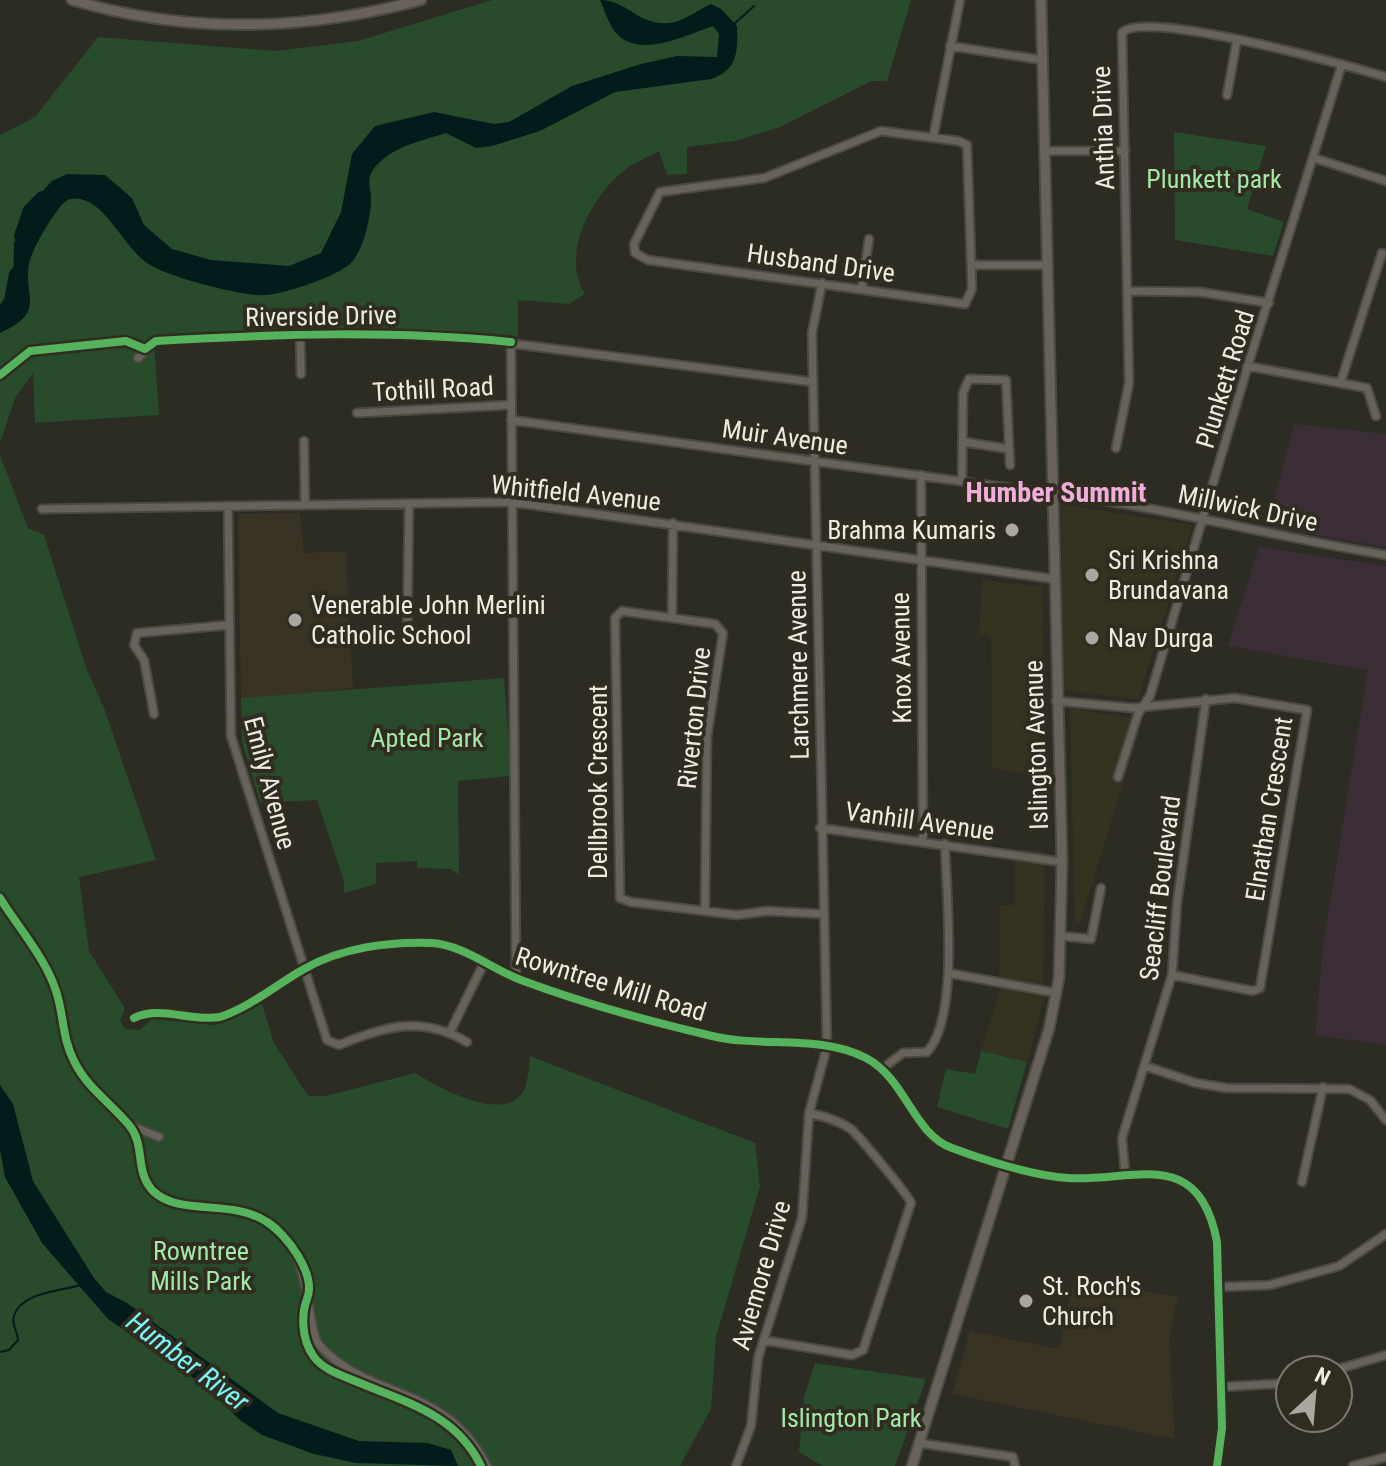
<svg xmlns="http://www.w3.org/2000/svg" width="1386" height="1466" viewBox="0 0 1386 1466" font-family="'Roboto Condensed',sans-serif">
  <rect width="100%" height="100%" fill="#2c2b24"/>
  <path fill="#353220" d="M1061,504L1193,525L1138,699L1063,690Z
    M982,580L1042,587L1046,778L992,768L991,636L979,634Z
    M1070,708L1122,717L1144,715L1080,923L1075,921Z
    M1015,849L1045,851L1043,1001L1027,1062L981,1051L999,994L1000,905H1015Z"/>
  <path fill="#3c2e37" d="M1294,424L1386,434V547L1267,527Z
    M1259,547L1386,566V1045L1315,1035L1324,939L1368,670L1228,646Z"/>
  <path fill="#393323" d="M300,513L304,553L346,551L353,688L275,698H241L238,514Z
    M1074,1280L1178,1297L1169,1337L1175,1439L952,1394L970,1331L1059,1349Z"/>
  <path fill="#284b2b" d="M492,0H911L887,81H871L780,127L735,141L687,147V174L667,175L659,151C648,157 635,162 626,169C591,196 560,255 585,294L569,304L518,300V337C396,325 275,324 154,342L159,415L35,423L33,373L15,398L0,443V135L35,117L98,37L276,51L358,41Z
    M1174,132L1266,146L1247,209L1284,222L1273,256L1175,240Z
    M0,455L28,528L44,535L87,670L104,708L156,860L79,877L89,951L125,1008L120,1021L125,1029L140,1030L152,1019L215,1025L262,1004L274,1043L308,1096H326L415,1073C438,1087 508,1127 525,1088C528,1079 529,1066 530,1056L755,1143L760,1186L716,1337L711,1409L680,1466H0Z
    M504,678L511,776L458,781L459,874L450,869L417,868V861L376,863V884L344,893V881L317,800L260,803L242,742L241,698Z
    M981,1051L1027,1062L1008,1129L937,1107L946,1069L975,1074Z
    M815,1363L926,1379L895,1466H823L799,1452L804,1397Z"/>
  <path fill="#041b1b" d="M600,0C628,0 637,26 670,23C683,22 699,9 711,4L721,9L737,26C738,51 738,70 711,79L615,92L540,131L492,146L476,148L446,133C421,141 394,146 376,166C365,178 371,186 371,200C371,217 363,251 351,263C336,277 287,293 266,295C244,297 169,277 150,265C123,249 103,192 70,199C58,202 31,251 29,264C23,296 47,312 0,333V312L13,292L14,243L37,197L52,181L67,174L105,175L132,198L144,225L172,249L211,260L289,266L321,253L341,212L352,154L375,126L434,112L494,124L509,122L572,86L641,64L677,56L717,57L719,34L713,26C686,35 635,62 613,29C608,21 604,9 600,0Z
    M0,1085L13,1104L33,1181L94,1278L106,1292L127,1303L278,1413L359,1441L428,1443L451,1450L458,1466L356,1463L314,1454L262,1435L240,1420L205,1386L108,1319L42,1243L5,1177L0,1150Z"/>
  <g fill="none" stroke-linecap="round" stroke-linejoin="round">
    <path stroke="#041b1b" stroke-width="2" d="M734,24L754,6
      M0,1352L9,1350L18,1340C18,1332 11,1326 14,1316C21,1292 61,1291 81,1285"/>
    <path stroke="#041b1b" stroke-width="12" d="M20,236L29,210L42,197
      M0,315L10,301L15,274"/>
    <defs>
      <path id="minor" d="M950,46L1043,60
        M1227,95L1237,40
        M881,131L958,141L967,145L972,289L965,304L648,260L635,253L634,244L660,192L764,178Z
        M933,138L960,0
        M1046,151H1125
        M1314,158L1386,181
        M972,265H1045
        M862,287L869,239
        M1128,291L1200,292L1269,303
        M300,333L301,374
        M511,342L516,978
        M138,358L156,341L300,333L444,335L813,382
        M1247,366L1367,388L1376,416
        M0,375L13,366
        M1341,381L1382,253
        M357,413L511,405
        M511,420L1106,501C1200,516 1292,540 1386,555
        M304,441L305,505
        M964,442L1009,449
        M1116,448L1129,383L1122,33C1142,8 1349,66 1386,77
        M921,475L923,840
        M962,481L963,393L969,379L1006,380L1010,465
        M228,506L231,736L327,1040L339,1045C385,1026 422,1015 467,1042
        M42,509L511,502L1054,579
        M672,618L673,523
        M407,640L409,504
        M1056,701L1133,708L1235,698L1307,710L1260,988L1253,991L1172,975
        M154,714L144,660L134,645L137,633L229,625
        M1118,777L1138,714L1150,696L1249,362L1342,64
        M820,828L1062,862
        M0,898C18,927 46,959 56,991C64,1015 62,1039 74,1061C87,1088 111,1102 129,1125C146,1145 134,1171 154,1191C180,1217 231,1198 268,1222C304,1247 304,1284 312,1323C314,1331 314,1339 320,1346C372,1402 445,1383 487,1466
        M705,910L707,737L723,633L715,624L622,611L615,618L620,898L631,902L737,915L767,911L824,914
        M1061,936L1091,939L1101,888
        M948,973L1057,993
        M134,1018C160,1005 191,1022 220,1017C250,1007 276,985 304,969C340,948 390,941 432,943C463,945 492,969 521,980C582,1003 648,1021 712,1036C761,1048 820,1034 866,1058C906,1079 913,1134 952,1148C984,1160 1034,1176 1068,1178C1134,1182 1199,1145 1217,1242L1222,1428L1217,1466
        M450,1032L484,963
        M1145,1066L1196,1083L1226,1088L1349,1089L1370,1100L1386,1120
        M883,1068L903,1053L927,1052C960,1017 946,893 945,844
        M129,1125L159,1137
        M1125,1173L1122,1138L1172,975L1177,903L1206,699
        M1302,1182L1323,1087
        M1219,1287L1270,1285L1339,1266L1386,1234
        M763,1340L852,1355L863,1350L911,1203C910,1197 858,1135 851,1129C839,1121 823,1116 809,1113
        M1335,1370L1386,1355
        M1221,1387L1290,1383
        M919,1443L1013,1457L1015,1466
        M736,1466L751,1426L758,1358L802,1218L809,1113L827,1047L812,333L822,283
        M1353,1466L1386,1457"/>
      <path id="major" d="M72,0C187,34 306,31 421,0
        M912,1466L1049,1029L1059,978L1062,862L1041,0"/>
    </defs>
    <use href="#minor" stroke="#4a4943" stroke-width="11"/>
    <use href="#major" stroke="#4a4943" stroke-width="13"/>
    <use href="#minor" stroke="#67625b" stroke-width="7"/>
    <use href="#major" stroke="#68625a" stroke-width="9"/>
    <defs>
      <path id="cycleway" d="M0,375L30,351L126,341L145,349L156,341C275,334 392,330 511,342
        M0,898C18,927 46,959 56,991C64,1015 62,1038 74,1061C87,1088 110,1102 129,1125C146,1145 134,1171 153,1191C180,1217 231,1198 267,1222C286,1234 317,1274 307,1299C302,1312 300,1338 314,1357C324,1370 341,1375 355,1381C405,1402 456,1414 481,1466
        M134,1018C160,1005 191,1022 220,1017C250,1007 276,985 304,969C340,948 390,941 432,943C463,945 492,969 521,980C582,1003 648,1021 712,1036C761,1048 820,1034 866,1058C906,1079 913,1134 952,1148C984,1160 1034,1176 1068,1178C1134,1182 1199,1145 1217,1242L1222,1428L1217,1466"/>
    </defs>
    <use href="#cycleway" stroke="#302d20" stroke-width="13"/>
    <use href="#cycleway" stroke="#56b35d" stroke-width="8"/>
  </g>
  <g fill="#a9a8a0" stroke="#302d20" stroke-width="3">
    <circle cx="1012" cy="530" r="8"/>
    <circle cx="1092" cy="575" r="8"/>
    <circle cx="295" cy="620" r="8"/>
    <circle cx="1092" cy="638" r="8"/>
    <circle cx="1026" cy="1301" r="8"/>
  </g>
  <g text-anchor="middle" stroke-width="8" stroke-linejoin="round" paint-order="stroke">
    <g font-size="26" fill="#edece3" stroke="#302d20">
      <text transform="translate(1103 128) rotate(-92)" y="9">Anthia Drive</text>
      <text transform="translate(821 263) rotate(8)" y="9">Husband Drive</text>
      <text transform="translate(321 316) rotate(-1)" y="9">Riverside Drive</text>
      <text transform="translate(1225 379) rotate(-73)" y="9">Plunkett Road</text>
      <text transform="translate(433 389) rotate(-3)" y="9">Tothill Road</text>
      <text transform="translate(785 437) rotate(8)" y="9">Muir Avenue</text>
      <text transform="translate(576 493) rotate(6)" y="9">Whitfield Avenue</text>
      <text transform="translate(1248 508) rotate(12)" y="9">Millwick Drive</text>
      <text transform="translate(901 658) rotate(-91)" y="9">Knox Avenue</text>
      <text transform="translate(798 665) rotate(-91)" y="9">Larchmere Avenue</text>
      <text transform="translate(694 718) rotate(-84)" y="9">Riverton Drive</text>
      <text transform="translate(1036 745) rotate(-92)" y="9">Islington Avenue</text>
      <text transform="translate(598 782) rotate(-90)" y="9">Dellbrook Crescent</text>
      <text transform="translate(270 783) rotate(75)" y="9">Emily Avenue</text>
      <text transform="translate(1269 809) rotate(-81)" y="9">Elnathan Crescent</text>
      <text transform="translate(920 821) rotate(8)" y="9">Vanhill Avenue</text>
      <text transform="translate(1160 888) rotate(-83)" y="9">Seacliff Boulevard</text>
      <text transform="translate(611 984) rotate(17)" y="9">Rowntree Mill Road</text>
      <text transform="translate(761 1275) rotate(-74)" y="9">Aviemore Drive</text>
    </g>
    <g font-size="26" fill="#a3e8a9" stroke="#302d20">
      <text x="1214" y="188">Plunkett park</text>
      <text x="427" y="747">Apted Park</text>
      <text x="201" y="1260">Rowntree<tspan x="201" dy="30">Mills Park</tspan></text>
      <text x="851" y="1427">Islington Park</text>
    </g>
    <g font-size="26" fill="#edece3" stroke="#302d20" text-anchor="start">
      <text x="996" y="539" text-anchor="end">Brahma Kumaris</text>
      <text x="1108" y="569">Sri Krishna<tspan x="1108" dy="30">Brundavana</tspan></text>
      <text x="311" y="614">Venerable John Merlini<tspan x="311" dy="30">Catholic School</tspan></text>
      <text x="1108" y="647">Nav Durga</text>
      <text x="1042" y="1295">St. Roch's<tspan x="1042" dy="30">Church</tspan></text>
    </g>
    <g font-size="28" font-weight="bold" fill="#f1addc" stroke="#302d20">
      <text x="1056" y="502">Humber Summit</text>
    </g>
    <g font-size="28" font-style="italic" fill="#7af6fa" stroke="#302d20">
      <text transform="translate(188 1361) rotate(37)" y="10">Humber River</text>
    </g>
  </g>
  <g transform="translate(1314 1394) rotate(26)"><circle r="38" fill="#302d20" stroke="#7c796e" stroke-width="2"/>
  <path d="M0-6L14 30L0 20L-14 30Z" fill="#a9a8a0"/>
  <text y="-12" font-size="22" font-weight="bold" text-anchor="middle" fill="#edece3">N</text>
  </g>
</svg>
